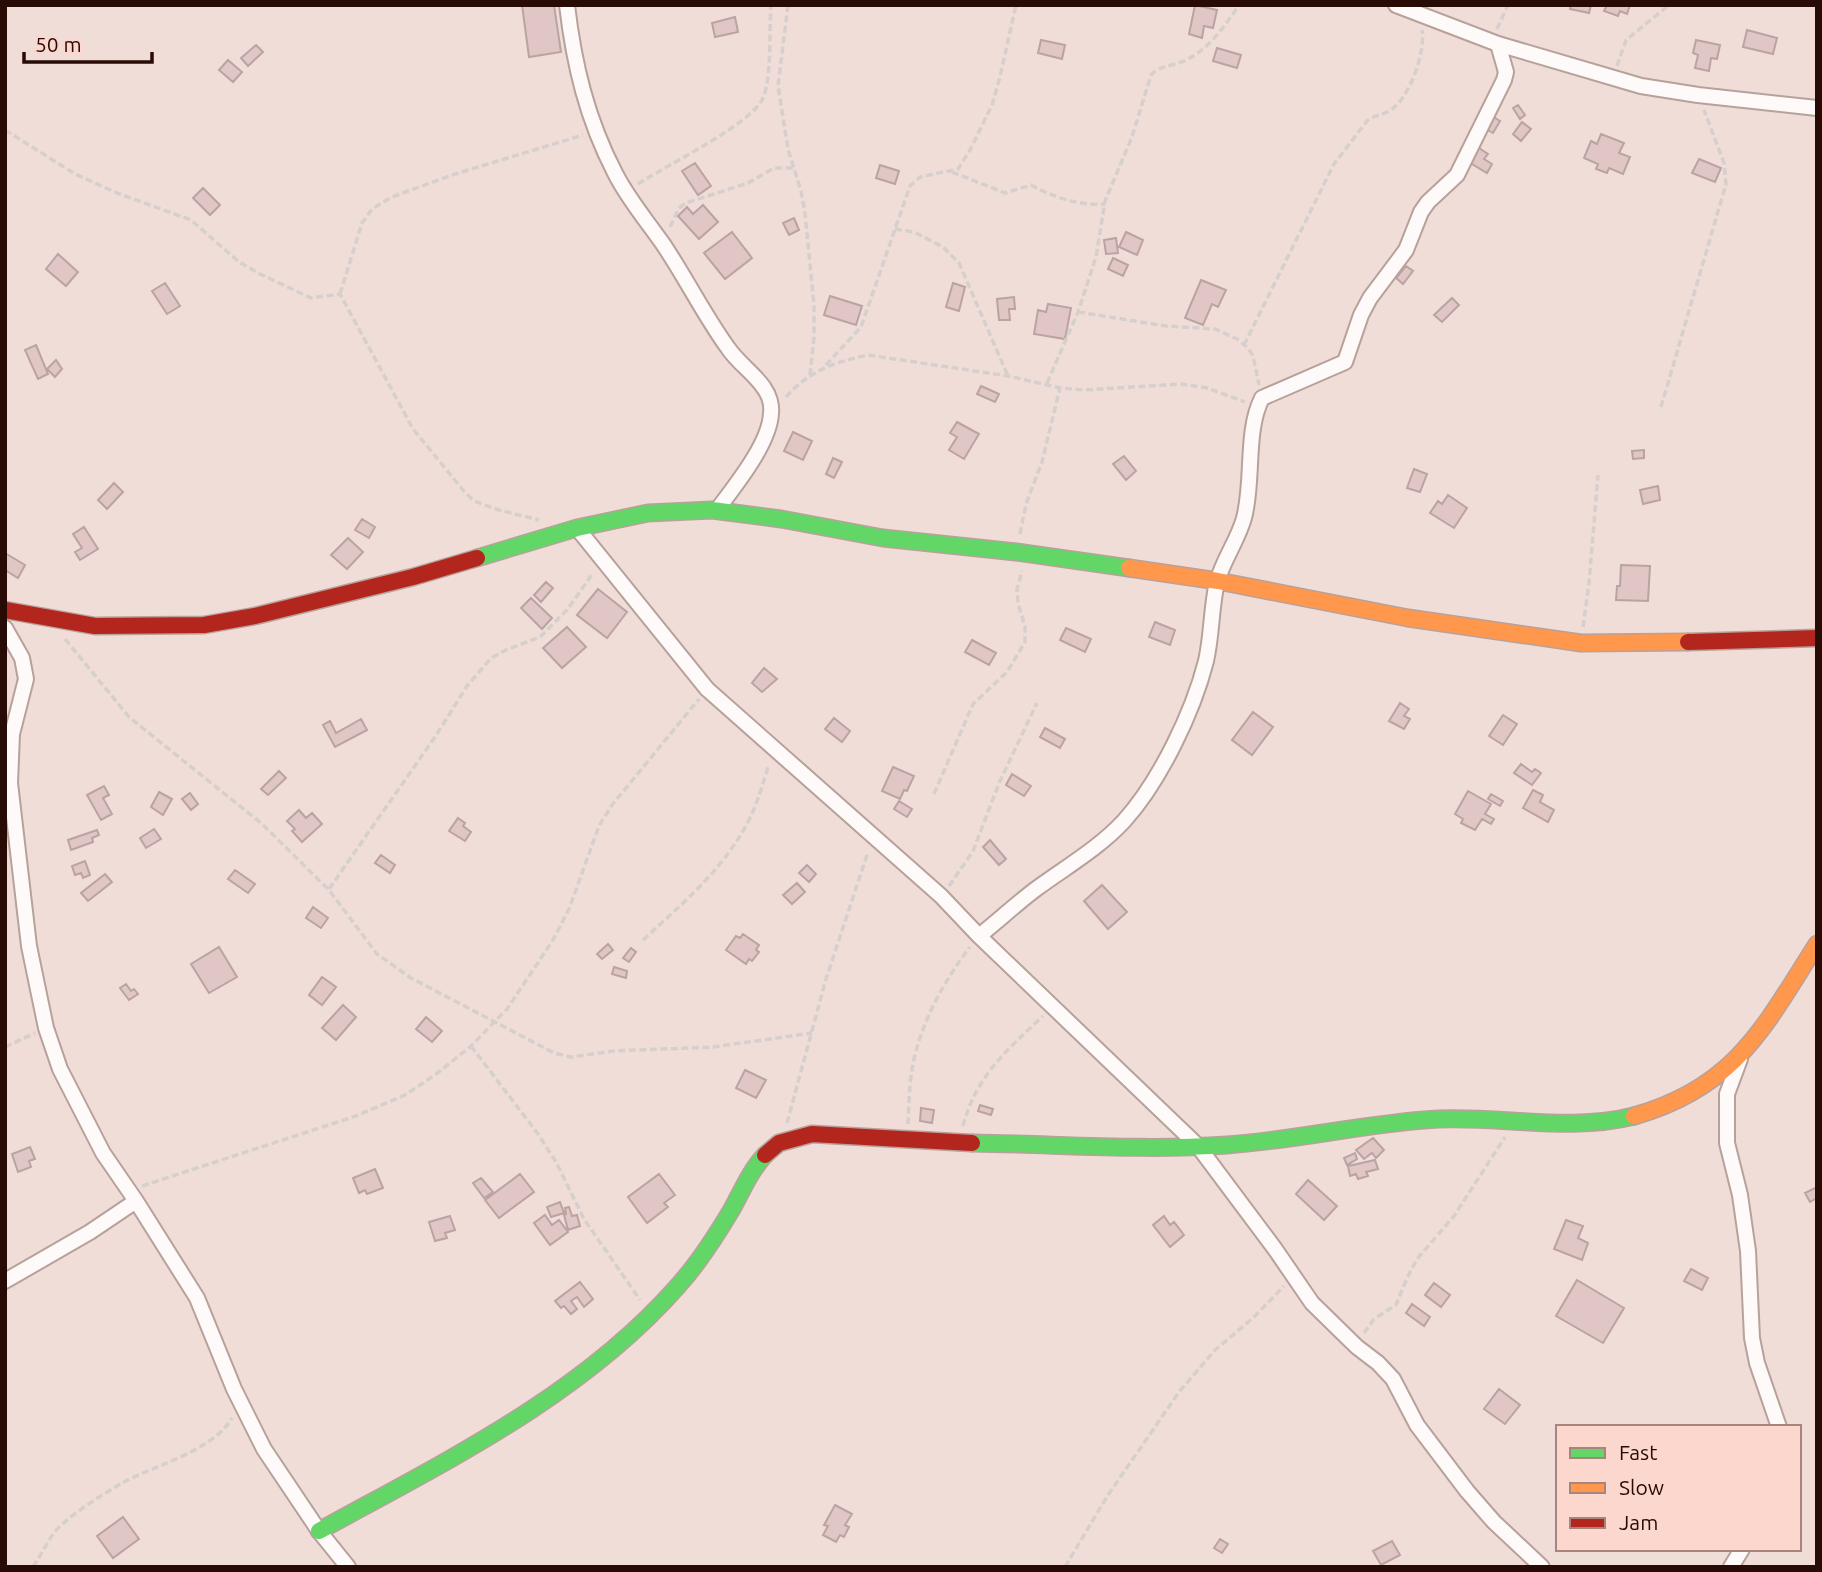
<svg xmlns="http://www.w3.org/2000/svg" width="1822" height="1572" viewBox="0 0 1822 1572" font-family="Ubuntu,sans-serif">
  <rect width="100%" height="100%" fill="#f0ddd8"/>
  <path fill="#e0c6c5" stroke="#bba3a3" stroke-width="2" d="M522,5H554L561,52L529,57Z
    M1195,5L1217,10L1213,28L1204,26L1202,38L1189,34Z
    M1571,5H1591L1589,13L1570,9Z
    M1607,5H1630L1627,14L1620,11L1618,16L1604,11Z
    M735,17L738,32L715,37L712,23Z
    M1747,30L1777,38L1773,54L1743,47Z
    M1041,40L1065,45L1062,59L1038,53Z
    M1696,40L1720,45L1717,59L1711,58L1709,71L1695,68L1698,55L1693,53Z
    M256,45L263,52L248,66L241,58Z
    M1217,48L1241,55L1237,68L1213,61Z
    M228,60L242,72L233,82L219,70Z
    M1518,105L1525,115L1520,119L1513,108Z
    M1492,116L1500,121L1493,133L1484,128Z
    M1522,122L1531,129L1521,141L1513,134Z
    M1601,134L1624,143L1619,153L1630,157L1623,174L1609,168L1607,173L1596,169L1598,164L1584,158L1591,141L1597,144Z
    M1476,146L1488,154L1484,159L1492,164L1487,173L1467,161Z
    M1699,159L1721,168L1715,182L1692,173Z
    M695,163L711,186L698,195L682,171Z
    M880,165L899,171L895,184L876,178Z
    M203,188L220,205L210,215L193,198Z
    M703,205L718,222L699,239L678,216L687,207L693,214Z
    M794,218L799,230L789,235L783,223Z
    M732,232L752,258L725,279L704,253Z
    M1126,232L1143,240L1137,255L1119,247Z
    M1116,238L1118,253L1106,254L1104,240Z
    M58,254L78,272L66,286L46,269Z
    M1113,258L1128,265L1123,276L1108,269Z
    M1406,266L1413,271L1403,284L1396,278Z
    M1201,280L1226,290L1218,307L1212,304L1203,325L1185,318Z
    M165,283L180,306L167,314L152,291Z
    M953,283L965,287L959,311L946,307Z
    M830,296L862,306L856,325L824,315Z
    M1014,297L1015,309H1009L1010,320H999L997,299Z
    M1452,298L1459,305L1442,322L1434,315Z
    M1048,304L1071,308L1065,339L1034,334L1038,310L1046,312Z
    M36,345L48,374L38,379L25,350Z
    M56,360L62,369L55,377L47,369Z
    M981,386L999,394L995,402L977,394Z
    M957,422L979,434L964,459L949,450L957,437L950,433Z
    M793,432L812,441L803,460L784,451Z
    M1644,450V458L1633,459L1632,451Z
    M1124,456L1136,471L1126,480L1113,464Z
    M833,458L842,462L834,478L826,474Z
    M1414,469L1427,474L1420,492L1407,488Z
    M114,483L123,492L107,509L98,500Z
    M1658,486L1660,500L1643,504L1640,490Z
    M1448,495L1467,508L1454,528L1430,513L1438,501L1442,504Z
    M362,519L375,527L369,538L355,530Z
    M84,527L98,549L80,560L75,552L82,548L73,534Z
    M348,538L363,552L347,569L331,555Z
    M5,553L25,565L18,578L5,570Z
    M1621,565L1650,566L1648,601L1616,600L1617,586H1620Z
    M546,582L553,588L541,602L534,595Z
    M598,589L627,612L607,638L577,615Z
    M531,598L552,618L542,629L521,608Z
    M1155,622L1175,630L1170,645L1149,637Z
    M567,627L586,647L562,668L543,648Z
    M1066,628L1091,639L1085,652L1060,640Z
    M972,640L996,653L989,665L965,652Z
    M764,668L777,679L762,692L752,683Z
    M1400,703L1409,709L1404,716L1410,719L1404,729L1389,721Z
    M1253,712L1273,727L1252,755L1232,740Z
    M1503,715L1517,724L1503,745L1489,736Z
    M834,718L850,731L842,742L825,729Z
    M361,719L367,730L335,747L323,725L330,721L336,733Z
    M1045,728L1065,739L1060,748L1040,737Z
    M1521,764L1532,772L1535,769L1541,773L1532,785L1514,773Z
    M893,767L914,776L907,791L904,790L900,799L882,791Z
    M279,771L286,778L268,795L261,789Z
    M1012,774L1031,786L1024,796L1006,785Z
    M104,786L109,795L103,798L112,814L101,820L87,795Z
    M1533,790L1543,795L1540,802L1554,810L1548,822L1523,808Z
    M1468,791L1491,804L1485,814L1494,819L1491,824L1482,819L1475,830L1461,823L1463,819L1455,814Z
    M159,792L172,799L163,815L151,807Z
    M190,793L198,804L191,810L182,799Z
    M1491,794L1503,801L1500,806L1488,799Z
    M899,801L912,809L907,817L894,809Z
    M299,810L306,818L312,813L322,824L302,842L292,831L295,829L287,821Z
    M458,818L465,823L463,826L471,832L465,841L449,831Z
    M154,829L161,839L146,848L140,838Z
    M97,830L99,835L92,838L93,842L71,850L68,840Z
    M990,840L1006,859L999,865L983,847Z
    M381,855L395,865L390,873L375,863Z
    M85,861L90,875L83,878L81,873L75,875L72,866Z
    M807,865L816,874L809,882L799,873Z
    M235,870L255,884L248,893L228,879Z
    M105,874L112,882L88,901L81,893Z
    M797,883L805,892L792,904L783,895Z
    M1102,885L1127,912L1108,929L1084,901Z
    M313,907L328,918L321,928L306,918Z
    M743,934L759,945L756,950L759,952L752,961L749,959L746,964L726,950L736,936L740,938Z
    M608,944L613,950L602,959L597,954Z
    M219,947L237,977L209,993L191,964Z
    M631,948L636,952L629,962L623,958Z
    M614,967L627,971L626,978L612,974Z
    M322,977L336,987L322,1005L309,995Z
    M126,984L131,991L134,989L138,994L129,1000L120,988Z
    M343,1005L356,1017L336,1040L322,1028Z
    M426,1017L442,1031L432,1042L416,1029Z
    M745,1070L766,1080L756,1098L736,1088Z
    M980,1105L993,1109L991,1115L978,1111Z
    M921,1108L934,1110L932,1123L920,1121Z
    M1373,1138L1384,1150L1376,1158L1372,1153L1364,1159L1356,1150Z
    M30,1147L35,1159L29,1161L31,1167L18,1172L12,1154Z
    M1355,1153L1357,1159L1347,1165L1344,1158Z
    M1375,1160L1378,1169L1366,1172L1368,1176L1358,1179L1356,1174L1350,1176L1348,1166Z
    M375,1169L383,1188L367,1194L365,1190L359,1193L353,1178Z
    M520,1174L534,1192L499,1218L485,1200Z
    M659,1174L675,1195L664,1203L668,1207L647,1223L628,1197Z
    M481,1178L493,1192L484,1198L473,1183Z
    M1308,1180L1337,1206L1324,1220L1296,1194Z
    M1817,1187V1198L1810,1202L1805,1193Z
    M560,1202L564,1213L551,1217L547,1207Z
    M569,1207L572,1216L577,1215L580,1226L568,1230L564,1215L566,1214L565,1208Z
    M545,1215L552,1225L559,1220L568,1232L550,1245L534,1223Z
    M450,1216L455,1230L445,1233L447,1238L435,1241L429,1222Z
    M1164,1216L1170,1225L1174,1222L1184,1235L1170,1247L1153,1225Z
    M1566,1220L1583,1226L1578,1238L1588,1243L1582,1260L1554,1249Z
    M1691,1269L1708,1278L1702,1290L1684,1281Z
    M1577,1280L1624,1308L1603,1343L1556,1316Z
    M580,1282L593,1299L584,1307L577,1297L571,1301L577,1309L571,1314L564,1306L561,1308L555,1301Z
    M1434,1283L1450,1295L1441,1307L1425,1295Z
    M1412,1304L1430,1317L1424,1326L1406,1313Z
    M1499,1389L1520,1405L1505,1424L1484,1409Z
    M835,1505L852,1514L845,1525L849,1527L844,1537L840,1535L836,1542L823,1535L828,1526L824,1525Z
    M123,1517L139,1539L113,1558L97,1536Z
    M1220,1539L1228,1544L1222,1553L1214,1548Z
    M1392,1541L1400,1555L1381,1565L1373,1551Z"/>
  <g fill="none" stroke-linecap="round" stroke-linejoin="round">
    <defs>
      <path id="street" d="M567,5C574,65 587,119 615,173C628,199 647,221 663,244C686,278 704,315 728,348C738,363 754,373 764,388C769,395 772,405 771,413C770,443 735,486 717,510
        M1396,5L1498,44L1641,86L1698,95L1817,108
        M577,528L707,689L941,896L979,936L1198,1146L1275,1249L1312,1303L1357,1347L1378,1363L1393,1379L1417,1425L1467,1491L1494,1522L1542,1567
        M5,628L22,658L26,679L12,734L10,783L29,946L46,1028L60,1069L103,1153L136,1201L197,1298L234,1389L264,1449L319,1531L348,1567
        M979,936C998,921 1016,904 1036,889C1066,867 1099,848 1124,821C1160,781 1193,712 1206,661C1212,635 1211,608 1217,582C1223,560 1238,540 1244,518C1254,481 1245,431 1262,398L1345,362L1361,315L1370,298L1406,250L1421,212L1428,202L1457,175L1504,80L1506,72L1498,44
        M1740,1059L1727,1094V1143L1740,1195L1748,1251L1752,1338L1757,1363L1779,1427
        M5,1281L90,1232L136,1201
        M1731,1567L1742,1549"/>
      <path id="fast" d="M477,558L577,528L648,513L712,510L781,519L883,538L1016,552L1129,568
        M972,1143C1057,1144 1142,1151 1227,1145C1298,1140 1367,1123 1438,1119C1503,1116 1571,1132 1634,1116
        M319,1531C444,1462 581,1396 677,1287C698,1264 716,1236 732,1209C742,1191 750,1171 765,1155"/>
      <path id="slow" d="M1129,568L1218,581L1408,618L1581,643L1688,642
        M1634,1116C1736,1087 1764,1027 1817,944"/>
      <path id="jam" d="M5,610L95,626L204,625L255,616L413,577L477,558
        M1688,642L1817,638
        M765,1155L779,1143L812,1134L972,1143"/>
    </defs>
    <use href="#street" stroke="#b8a19b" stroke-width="18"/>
    <use href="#fast" stroke="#b8a19b" stroke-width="19"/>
    <use href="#slow" stroke="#b8a19b" stroke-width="19"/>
    <use href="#jam" stroke="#b8a19b" stroke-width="19"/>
    <path stroke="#d6cfcd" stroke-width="3.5" stroke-dasharray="7 3.5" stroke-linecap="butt" d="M788,5L778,86L788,149L801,191L805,213L814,305V337L810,375
      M1497,29L1508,5
      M1617,66L1626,40L1669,5
      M5,130L75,174L117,193L191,220L239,262L258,273L311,298L340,294L413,429L463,490L474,501L499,510L539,520
      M952,172L1005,193L1031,185C1053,197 1079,206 1105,204
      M638,184C665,166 752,124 763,98C772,76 769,30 771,5
      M670,227L679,208L686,203L748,183L774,168H794
      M895,229L914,232L943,247L959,263L1008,376
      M340,294L362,223L372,209L392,197L452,175L583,135
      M1078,312L1166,326L1215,329L1237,339L1248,348L1253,356L1259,385
      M1244,345L1334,164L1367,121C1374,115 1383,115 1391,110C1410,97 1426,51 1422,30
      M826,365L861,327L910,186L920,177L958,169L970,150L992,105L1000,77L1016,5
      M1047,383L1078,312L1096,257L1105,201L1132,137L1151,75C1160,65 1175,66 1186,60C1210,48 1224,27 1239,5
      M786,397C809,371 834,362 868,355L1008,376L1060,388L1084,390L1181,384L1207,388L1245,402
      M1661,407L1726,184L1724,163L1704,110
      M1020,534L1026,504L1042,462L1060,388
      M1583,627L1589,583L1598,475
      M65,639L129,717L261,823L329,890L377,954L411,978L554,1053L571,1057L613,1051L713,1047L812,1033
      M934,794L973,704L1007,672L1025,642V627L1018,603L1017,589L1022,571
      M949,886L973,851L1000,781L1037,703
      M329,889L435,737L467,686L491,658L506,650L540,637L567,610L593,573
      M643,940C683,903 724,869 749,820C758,802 763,783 769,764
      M471,1046L538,1134L556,1162L584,1219L640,1300
      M5,1047L35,1033
      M787,1123L826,979L868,852
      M908,1124C909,1106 909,1087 912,1070C919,1026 943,982 970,947
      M963,1126C976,1076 1007,1050 1043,1016
      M142,1186L356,1116L405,1095L435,1075L471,1046L507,1009L553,940L569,909L599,826L612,805L699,699
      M1364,1333L1374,1319L1396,1305L1407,1278L1417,1259L1454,1216L1505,1137
      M33,1567C40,1556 46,1545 53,1534C67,1516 102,1495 122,1483C155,1465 213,1451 232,1418
      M1065,1567L1108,1495L1179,1392L1215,1350L1253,1318L1284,1286"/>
    <use href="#street" stroke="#fdfaf9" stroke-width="14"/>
    <use href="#fast" stroke="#63d668" stroke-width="16"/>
    <use href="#slow" stroke="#ff974d" stroke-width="16"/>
    <use href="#jam" stroke="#b3261e" stroke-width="16"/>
  </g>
  <rect width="1822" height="1572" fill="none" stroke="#290b05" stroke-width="14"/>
  <rect x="1556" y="1425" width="245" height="126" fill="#fbd7ce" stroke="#a7857e" stroke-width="2"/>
  <rect x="1570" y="1448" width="35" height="10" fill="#63d668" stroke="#a7857e" stroke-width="2"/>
  <text x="1619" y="1460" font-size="21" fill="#290b05">Fast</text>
  <rect x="1570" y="1483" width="35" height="10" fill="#ff974d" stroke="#a7857e" stroke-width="2"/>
  <text x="1619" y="1495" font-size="21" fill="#290b05">Slow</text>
  <rect x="1570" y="1518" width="35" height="10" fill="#b3261e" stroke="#a7857e" stroke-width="2"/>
  <text x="1619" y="1530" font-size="21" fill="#290b05">Jam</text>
  <path d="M24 52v10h128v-10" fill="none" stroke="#290b05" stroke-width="3.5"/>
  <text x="35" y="52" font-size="21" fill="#290b05" stroke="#fbd7ce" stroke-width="5" paint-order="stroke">50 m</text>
</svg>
